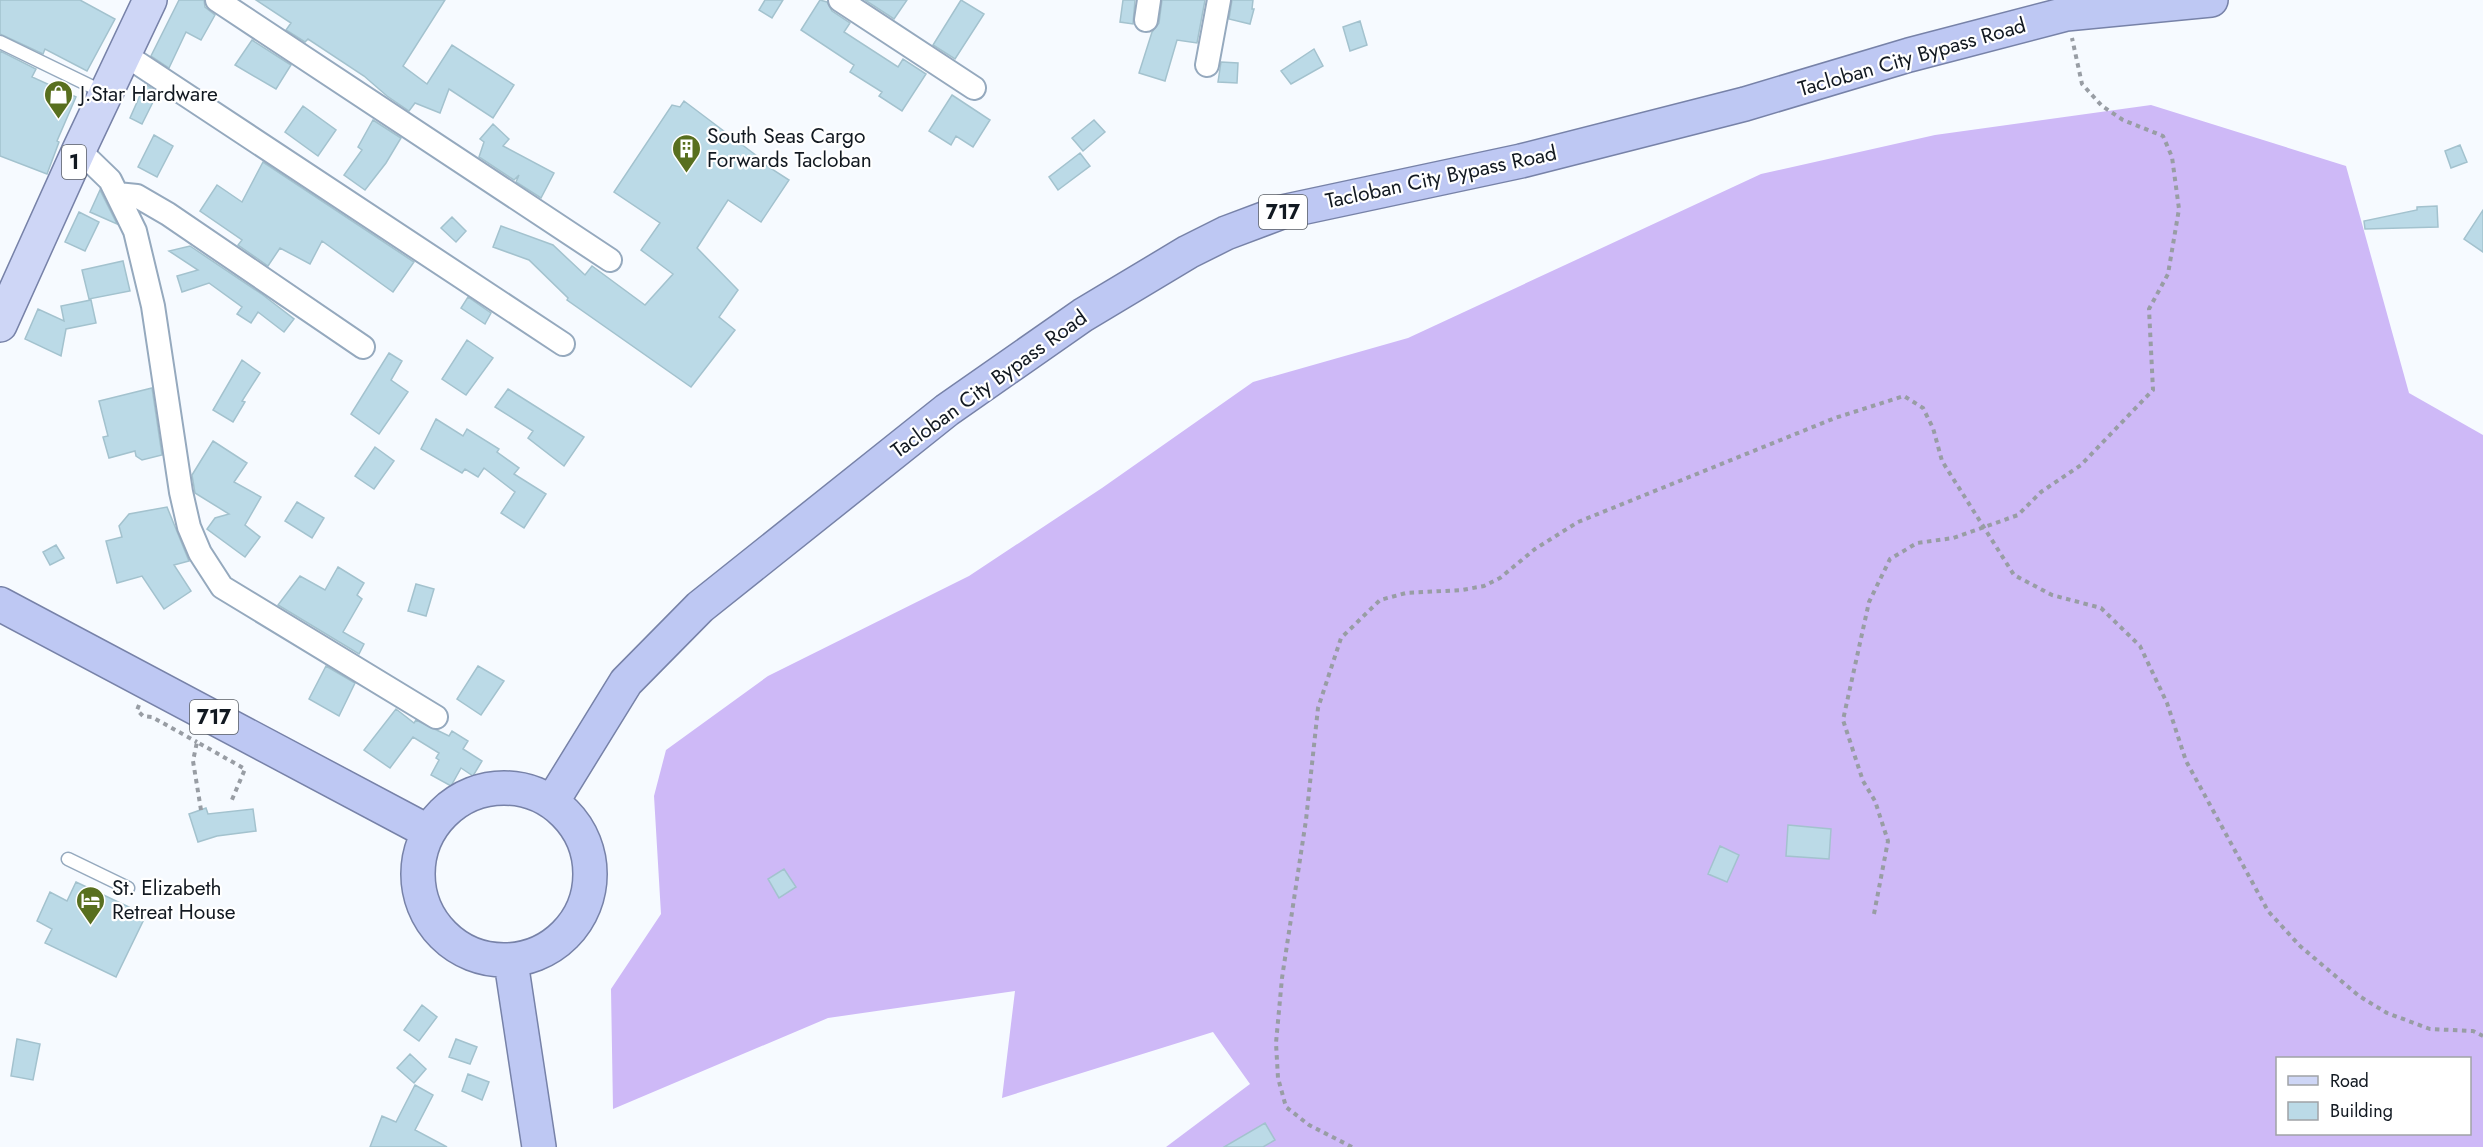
<svg xmlns="http://www.w3.org/2000/svg" width="2483" height="1147" viewBox="0 0 2483 1147" font-family="Jost,sans-serif">
  <rect width="100%" height="100%" fill="#f6faff"/>
  <path fill="#ceb9f7" fill-rule="evenodd" d="M2151,105L2346,166L2409,393L2483,435V1147H1166L1250,1084L1213,1032L1002,1098L1015,991L828,1018L613,1109L611,989L661,914L654,796L666,750L768,676L969,576L1102,488L1253,382L1408,338L1761,174L1935,135ZM2278,1058H2470V1134H2278Z"/>
  <path fill="#bbdae7" stroke="#a3c2ce" stroke-width="1.5" d="M0,0H80L115,19L87,71L45,49L43,54L0,34Z
    M179,0H204L205,7L215,15L201,40L186,32L169,68L151,56Z
    M256,0H445L403,66L427,84L452,45L514,85L493,118L449,89L440,113L415,103L409,111L387,96L364,76L308,39L305,42L286,30L291,23Z
    M765,0H783L772,18L759,10Z
    M820,0L827,2L832,11L850,23L844,32L898,67L903,59L926,74L902,111L879,96L882,92L850,72L854,65L801,30Z
    M865,0H907L894,19Z
    M961,0L984,14L955,59L933,45Z
    M1123,0H1135L1133,24L1120,22Z
    M1162,0H1205L1197,43L1177,40L1165,81L1139,73L1152,32L1159,23Z
    M1232,0H1253L1252,9H1254L1250,24L1229,19Z
    M1360,21L1367,45L1350,51L1343,27Z
    M252,40L291,65L276,89L235,65Z
    M1314,49L1323,66L1291,84L1281,71Z
    M0,51L36,69L32,77L76,97L57,141L59,142L47,174L0,156Z
    M1221,62L1238,63L1237,83L1218,82Z
    M145,84L160,94L158,100L155,98L142,124L130,118Z
    M952,95L990,120L973,147L956,136L951,145L929,131Z
    M684,101L757,156L755,158L789,180L761,222L728,200L697,248L738,290L719,317L735,330L691,387L567,300L568,298L529,260L493,247L501,226L553,245L585,275L592,266L645,305L673,274L641,250L660,223L614,192L672,105L680,107Z
    M303,106L336,130L318,156L285,132Z
    M373,120L401,138L386,163L365,190L344,175L362,150L358,147Z
    M1094,120L1105,132L1083,151L1072,138Z
    M493,124L509,139L503,146L554,173L541,198L516,182L519,175L514,180L479,157L484,142L480,139Z
    M154,135L173,146L157,177L138,167Z
    M2460,145L2467,162L2451,168L2445,151Z
    M1080,153L1090,166L1058,190L1049,177Z
    M263,162L414,262L393,292L322,241L310,264L280,248L268,266L238,245L242,240L200,211L217,185L242,202Z
    M100,190L117,224L90,212Z
    M2437,206L2438,227L2365,229L2364,221L2417,210V207Z
    M2483,210V252L2464,239Z
    M79,212L99,222L85,251L65,242Z
    M452,217L466,231L456,242L441,228Z
    M190,246L263,295L294,319L284,332L258,312L251,323L237,314L242,307L209,283L182,292L177,276L198,270L169,251Z
    M123,261L130,291L89,299L82,270Z
    M468,297L491,313L485,324L461,308Z
    M91,300L96,323L66,329L61,356L25,339L38,309L64,321L61,306Z
    M467,340L493,358L466,395L442,379Z
    M389,353L402,361L391,380L408,392L379,434L351,414Z
    M242,360L260,373L242,401L245,402L233,422L213,410Z
    M152,388L162,455L142,460L136,456L135,451L109,458L103,437L108,436L99,401Z
    M508,389L584,437L564,466L528,438L533,431L495,407Z
    M436,419L463,436L467,429L499,449L497,452L519,468L514,474L546,494L524,528L501,513L515,492L484,468L478,477L465,469L462,473L421,449Z
    M213,441L247,463L234,482L261,497L245,525L260,537L245,557L207,529L215,518L229,514L195,493L192,475Z
    M375,447L394,461L374,489L355,476Z
    M297,502L324,518L312,538L285,521Z
    M167,507L189,561L174,565L191,591L164,609L142,576L117,583L106,541L122,537L119,526L129,514Z
    M56,545L64,558L50,565L43,552Z
    M338,567L364,583L357,595L362,599L343,632L364,644L359,654L278,605L300,576L325,590Z
    M416,584L434,589L426,616L408,611Z
    M326,666L355,683L339,716L309,699Z
    M478,666L504,681L481,715L457,699Z
    M396,709L414,723L416,720L449,736L452,731L468,741L463,749L482,761L473,776L461,768L451,786L431,775L439,760L436,758L439,753L413,737L390,768L364,750Z
    M206,808L208,814L253,809L256,831L217,836L198,842L189,814Z
    M1788,825L1831,829L1829,859L1786,856Z
    M1720,846L1739,855L1727,882L1708,874Z
    M784,869L796,887L779,898L768,879Z
    M76,882L146,915L116,977L45,943L52,929L37,921L50,892L67,901Z
    M422,1005L437,1017L419,1041L404,1030Z
    M17,1039L40,1044L33,1080L11,1076Z
    M456,1039L477,1047L470,1064L449,1057Z
    M410,1054L426,1069L414,1083L397,1068Z
    M468,1074L489,1082L482,1100L462,1091Z
    M415,1085L433,1095L415,1130L447,1147H370L382,1116L396,1122Z
    M1265,1123L1275,1140L1263,1147H1224Z"/>
  <g fill="none" stroke-linecap="round" stroke-linejoin="round">
    <defs>
      <path id="service" d="M0,42L105,93
        M68,859L128,888"/>
      <path id="minor" d="M217,0L610,260
        M840,0L974,88
        M1146,20L1149,0
        M124,54L563,344
        M1207,65L1219,0
        M79,150L110,180L135,231L153,306L181,492L189,527L200,553L222,587L436,717
        M117,194L137,196L168,214L363,347"/>
      <path id="primary" d="M0,325L79,150L150,0"/>
      <path id="trunk" d="M0,604L427,831
        M418 874a86 86 0 1 1 172 0a86 86 0 1 1-172 0Z
        M552,802L626,682L700,607L947,410L1083,315L1188,252L1226,233L1282,212L1521,161L1745,104L1909,55L2066,14L2211,0
        M511,962L539,1147"/>
    </defs>
    <use href="#service" stroke="#95a9be" stroke-width="15"/>
    <use href="#minor" stroke="#95a9be" stroke-width="26"/>
    <use href="#primary" stroke="#7782a8" stroke-width="36"/>
    <use href="#trunk" stroke="#7782a8" stroke-width="36"/>
    <path stroke="#989da4" stroke-width="4" stroke-dasharray="4.5 4.5" stroke-linecap="butt" d="M139,705L137,710L143,716L152,717L197,742
      M201,810L193,761L197,742L245,769L231,802
      M1874,914L1888,841L1875,801L1863,781L1843,720L1869,602L1890,559L1917,543L1953,538L2018,515L2041,492L2081,465L2153,390L2149,309L2168,274L2179,209L2172,157L2163,136L2123,120L2102,106L2082,84L2072,38
      M1352,1147L1309,1125L1286,1107L1278,1078L1276,1043L1282,978L1306,820L1318,708L1341,638L1380,600L1406,593L1462,590L1484,586L1500,578L1535,549L1578,522L1835,418L1904,396L1923,408L1933,428L1942,461L2014,575L2052,595L2101,608L2140,646L2167,703L2186,761L2268,911L2300,946L2359,996L2387,1013L2430,1029L2473,1031L2483,1036"/>
    <use href="#service" stroke="#fff" stroke-width="12"/>
    <use href="#minor" stroke="#fff" stroke-width="22"/>
    <use href="#primary" stroke="#ced6f6" stroke-width="33"/>
    <use href="#trunk" stroke="#bec8f3" stroke-width="33"/>
  </g>
  <defs>
    <symbol id="shop-pin" viewBox="-11 -11 22 30"><path d="M0 17L-7.5 6A9.5 9.5 0 1 1 7.5 6Z" fill="#586f1f" stroke="#fff"/><path d="M-5-2.5h2.3a2.7 3.5 0 0 1 5.4 0H5L5.5 6h-11ZM-1.5-2.5h3a1.5 2.3 0 0 0-3 0Z" fill="#fff"/></symbol>
    <symbol id="building-pin" viewBox="-11 -11 22 30"><path d="M0 17L-7.5 6A9.5 9.5 0 1 1 7.5 6Z" fill="#586f1f" stroke="#fff"/><path d="M-4-6H4V6H1V3H-1V6H-4ZM-2.5-4.3h1.7v1.8h-1.7ZM.8-4.3h1.7v1.8H.8ZM-2.5-1h1.7V.8h-1.7ZM.8-1h1.7V.8H.8Z" fill="#fff"/></symbol>
    <symbol id="hotel-pin" viewBox="-11 -11 22 30"><path d="M0 17L-7.5 6A9.5 9.5 0 1 1 7.5 6Z" fill="#586f1f" stroke="#fff"/><path d="M-6-4.5h1.5V1H6V5H4.5V3h-9V5H-6ZM-4 0a1.8 1.8 0 1 1 3.6 0ZM.5 0V-2.5h3Q6-2.5 6 0Z" fill="#fff"/></symbol>
  </defs>
  <g fill-rule="evenodd">
    <use href="#shop-pin" x="42" y="78" width="33" height="45"/>
    <use href="#building-pin" x="670" y="132" width="33" height="45"/>
    <use href="#hotel-pin" x="74" y="884" width="33" height="45"/>
  </g>
  <g text-anchor="middle" stroke-width="4.5" stroke-linejoin="round" paint-order="stroke">
    <g fill="#fff" stroke="#595e64" stroke-width="1.5">
      <rect x="62" y="145" width="24" height="34" rx="4.5"/>
      <rect x="1259" y="195" width="48" height="34" rx="4.5"/>
      <rect x="190" y="700" width="48" height="34" rx="4.5"/>
    </g>
    <g font-size="20" font-weight="bold" fill="#121921">
      <text x="74" y="169">1</text>
      <text x="1283" y="219">717</text>
      <text x="214" y="724">717</text>
    </g>
    <g font-size="21" fill="#121921" stroke="#fff">
      <text transform="translate(1912 57) rotate(-16)" y="7">Tacloban City Bypass Road</text>
      <text transform="translate(1441 177) rotate(-12)" y="7">Tacloban City Bypass Road</text>
      <text transform="translate(989 384) rotate(-36)" y="7">Tacloban City Bypass Road</text>
    </g>
    <g font-size="21" fill="#121921" stroke="#fff" text-anchor="start">
      <text x="80" y="101">J.Star Hardware</text>
      <text x="707" y="143">South Seas Cargo<tspan x="707" dy="24">Forwards Tacloban</tspan></text>
      <text x="112" y="895">St. Elizabeth<tspan x="112" dy="24">Retreat House</tspan></text>
    </g>
  </g>
  <rect x="2276" y="1057" width="195" height="78" fill="#ffffff" stroke="#a0a3a6" stroke-width="1.5"/>
  <rect x="2288" y="1076" width="30" height="9" fill="#ced6f6" stroke="#a0a3a6" stroke-width="1.5"/>
  <text x="2330" y="1087" font-size="18" fill="#121921">Road</text>
  <rect x="2288" y="1102" width="30" height="18" fill="#bbdae7" stroke="#a0a3a6" stroke-width="1.5"/>
  <text x="2330" y="1117" font-size="18" fill="#121921">Building</text>
</svg>
